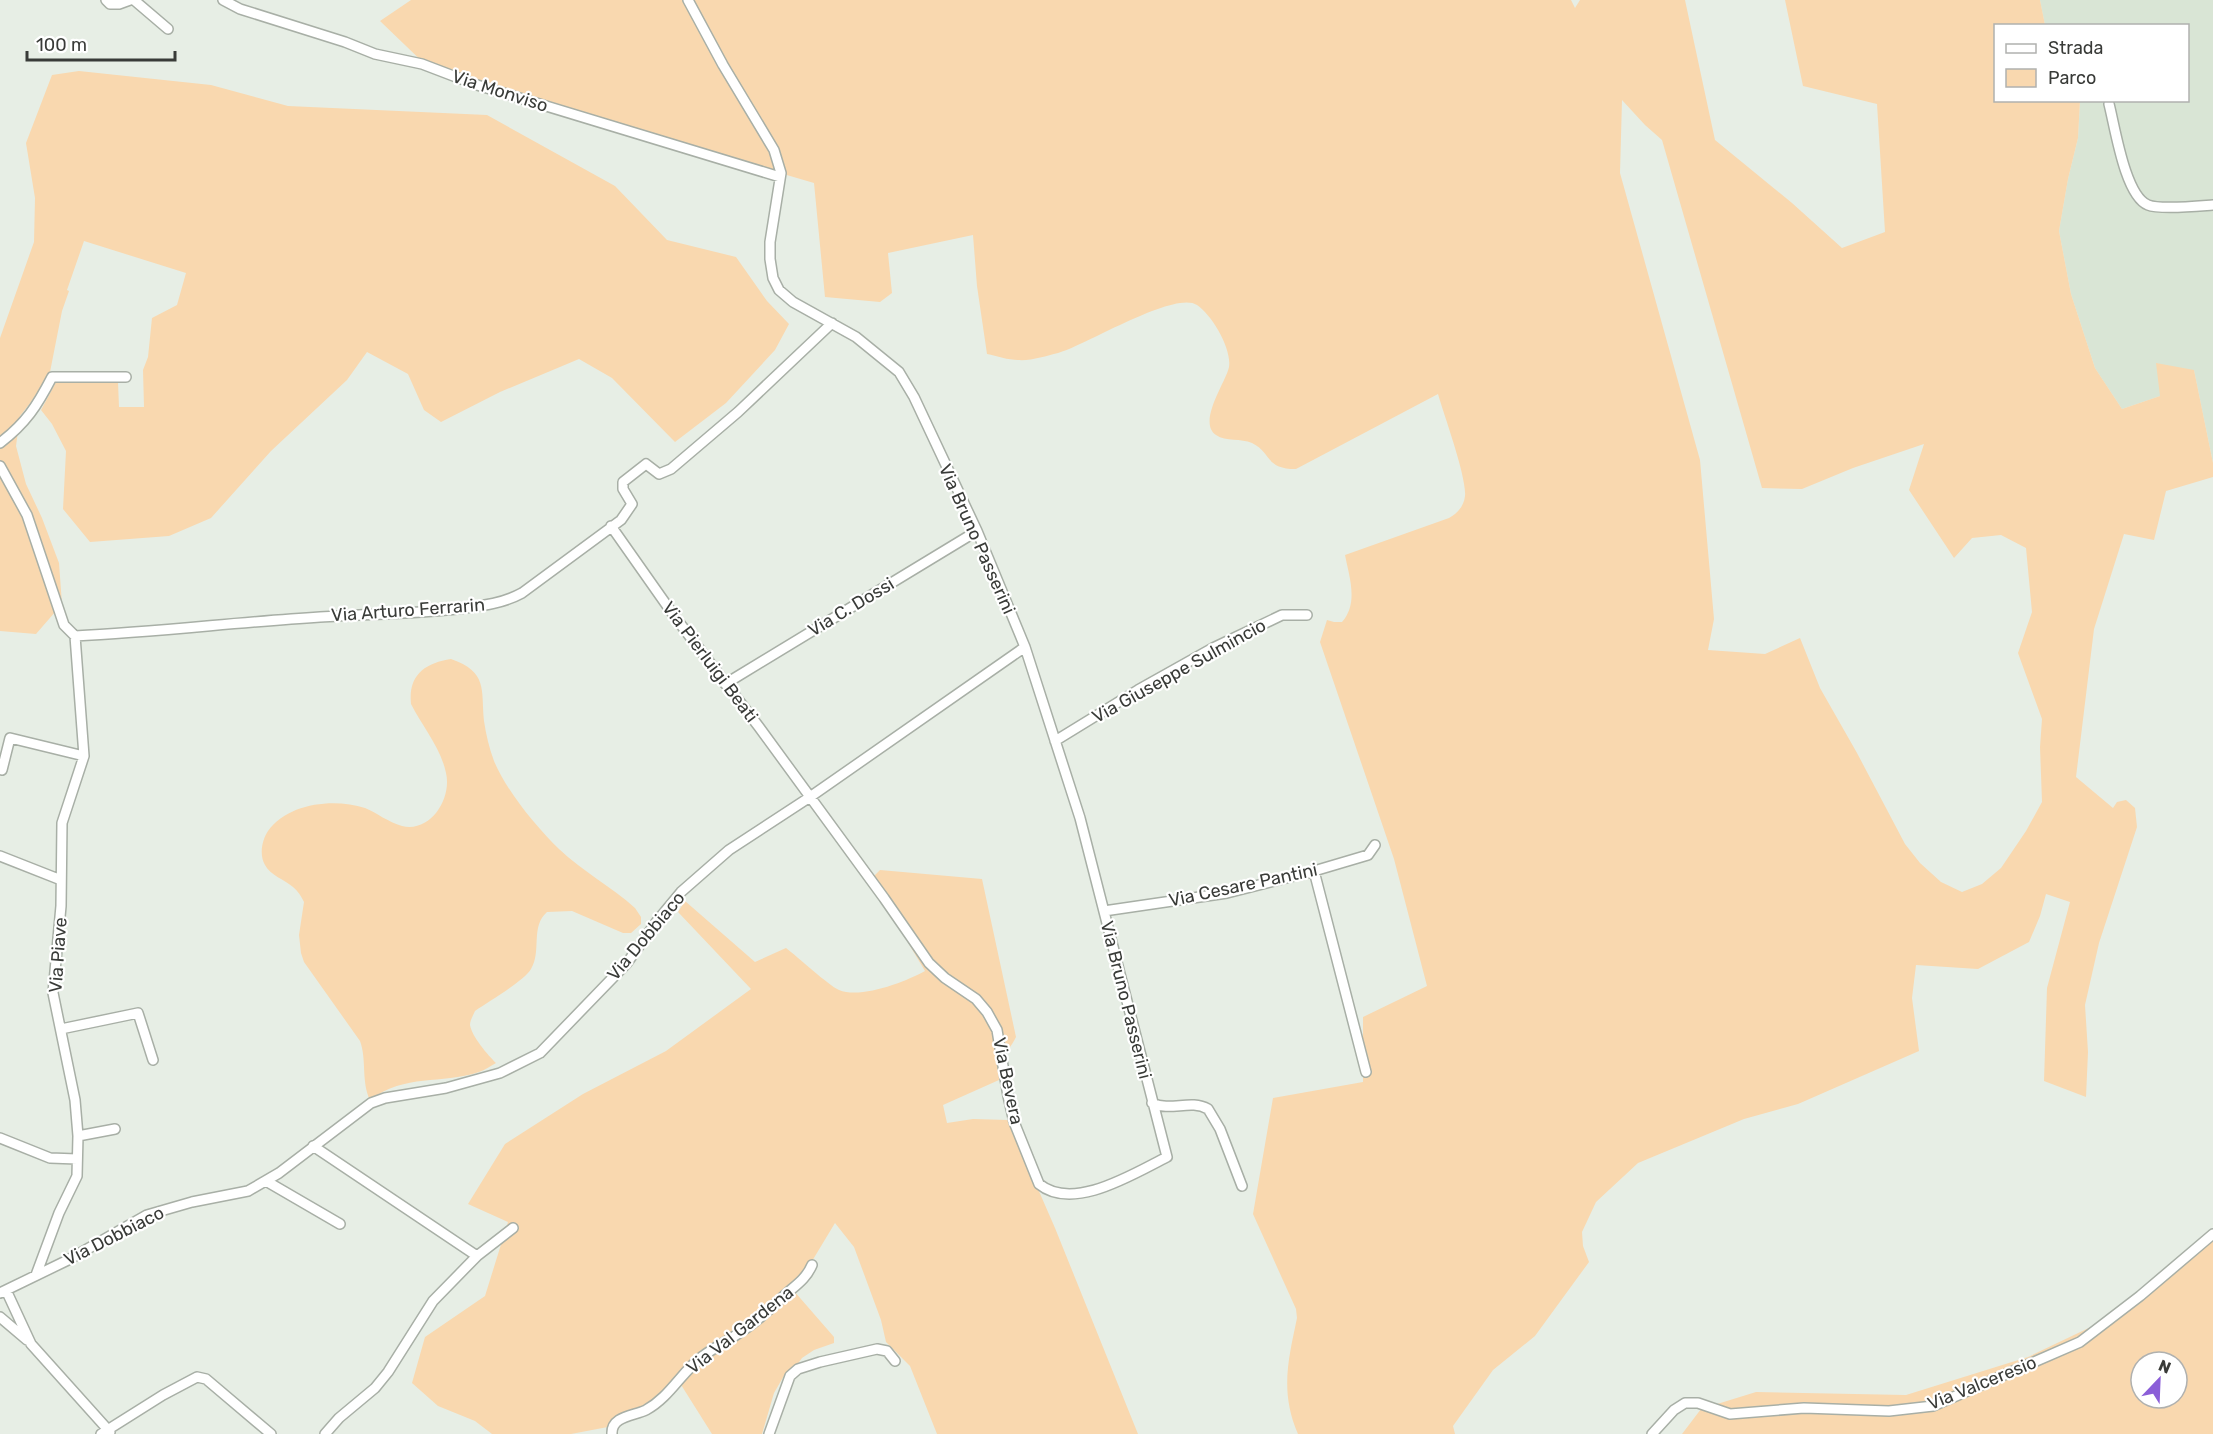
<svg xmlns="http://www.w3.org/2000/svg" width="2213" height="1434" viewBox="0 0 2213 1434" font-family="Rubik,sans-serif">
  <rect width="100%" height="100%" fill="#e7eee5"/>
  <path fill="#d9e5d5" d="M2040,0H2213V463L2194,370L2160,396L2122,409L2095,368L2071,294L2059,231L2068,179L2078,138L2080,101L2188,100V26L2045,25Z"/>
  <path fill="#f9d8af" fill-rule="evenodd" d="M411,0H1571L1575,8L1580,0H1685L1715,140L1792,203L1842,248L1885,232L1877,104L1803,86L1785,0H2040L2045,25L1996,26V100L2080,101L2078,138L2068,179L2059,231L2071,294L2095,368L2122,409L2160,396L2156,363L2194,370L2213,463V477L2166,491L2154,540L2124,534L2094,629L2076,777L2113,808L2117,802L2126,800L2135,808L2137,827L2099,943L2085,1005L2088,1052L2086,1097L2044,1081L2047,988L2070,902L2046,894L2040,916L2029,942L1978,969L1916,965L1912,998L1919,1051L1798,1104L1744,1119L1638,1163L1596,1202L1582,1232L1583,1246L1589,1262L1535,1336L1493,1370L1453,1426L1455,1434H1298C1280,1392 1288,1361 1297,1318L1296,1309L1253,1214L1273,1098L1363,1082V1017L1427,986L1394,859L1320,642L1327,620L1334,622H1342C1359,603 1349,576 1345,555L1449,518C1457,514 1464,506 1465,496C1467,478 1444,415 1438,394L1296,469C1265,469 1272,453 1252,443C1241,438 1226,442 1216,435C1197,422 1226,382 1229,367C1232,349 1212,315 1197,305C1175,290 1086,345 1058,353C1046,356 1031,361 1018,360C1008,360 997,356 987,354L977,286L973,235L888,253L892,293L880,302L825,297L814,183L431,70L380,21ZM1622,100L1645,125L1662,140L1762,488L1802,489L1853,468L1924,444L1909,490L1954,558L1972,538L2001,535L2026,548L2032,612L2018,653L2042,719L2040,747L2042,802L2026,831L2001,868L1982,884L1962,892L1941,882L1920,863L1905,844L1857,753L1820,688L1800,638L1765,654L1708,650L1714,619L1700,460L1620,173Z
    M79,71L211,85L288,106L487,115L615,186L667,240L736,257L767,301L789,324L775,350L726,403L675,442L612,378L579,359L500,392L441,422L424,410L408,374L367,352L347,380L271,451L211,518L169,536L90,542L63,509L66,451L52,424L41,410L56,382H118L119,407H144L143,370L148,357L152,318L177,305L186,273L84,241L67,290L69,291L62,311L50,372L31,402L20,416L16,446L26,484L42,518L59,563L62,604L36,634L0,631V338L34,242L35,198L26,143L52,75Z
    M451,659C488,672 481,689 484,721C486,734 489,748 494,761C506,790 536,827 559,849C582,871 612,887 635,908L641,917V924L631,933H623L572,911L547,912C530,927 542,951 531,969C524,981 488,1002 475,1011C473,1016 470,1020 470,1025C472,1037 488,1055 496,1063C490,1066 485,1070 479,1072C440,1085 406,1073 370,1100C361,1081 367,1060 360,1041L304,962L301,953L299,935L304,902C301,896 298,891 293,887C285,880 270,875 265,865C259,855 262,840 268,831C288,803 334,798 365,808C377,813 388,822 402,826C431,833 452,798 446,773C441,748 422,726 411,704C408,675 425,663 451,659Z
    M880,870L982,879L1016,1037C1006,1057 999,1053 999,1080L943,1105L947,1123L973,1119L1008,1120L1055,1228L1138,1434H937L910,1366L886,1342L881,1320L854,1247L835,1223L794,1291L834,1337V1343L814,1350L802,1358L794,1369L785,1374L774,1393L762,1434H712L678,1380L644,1408L613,1426L571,1434H492L475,1421L438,1406L412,1383L425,1337L485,1296L508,1222L468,1204L505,1144L583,1094L666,1051L751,989L678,912L685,901L755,962L786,948C798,957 828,985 839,990C861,999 905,982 925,971L873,884V877Z
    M2213,1240V1434H1682L1701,1409L1756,1392L1906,1395L2028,1357L2139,1304ZM2141,1362H2177V1398H2141Z"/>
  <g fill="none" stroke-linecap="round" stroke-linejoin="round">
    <defs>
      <path id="street" d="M106,0L110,4H119L130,0
        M134,0L168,29
        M223,0L240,9L345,42L375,54L422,64L477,85L780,177
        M2109,104C2115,127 2125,196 2148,205C2160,210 2199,206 2213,205
        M0,443C26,423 37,406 52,377H126
        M0,466L27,515L64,625L75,636C157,632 239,622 320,617C366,614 411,614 457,609C480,606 502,604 522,593L621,520L632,504L623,489V482L646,464L659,474L671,469L738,412L832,323
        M611,526L675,617L759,727L884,898L929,963L945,978L976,999L987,1012L997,1030L1008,1096L1014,1122L1039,1184C1073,1212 1133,1174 1167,1157L1080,818L1025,647L977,531L914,397L899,372L856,337L793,302L779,290L773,278L770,259V242L781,173L774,150L723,65L688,0
        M725,684L977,531
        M1055,741L1138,690L1213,648L1282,615H1307
        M2,770L10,738L84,756
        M0,856L61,880
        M1314,871L1366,1072
        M1104,911L1227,893L1314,871L1368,855L1375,845
        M61,1029L138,1013L153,1060
        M1152,1103C1171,1112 1190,1099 1208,1109L1220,1129L1242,1186
        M78,1136L115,1129
        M0,1138L50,1158L77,1159
        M313,1146L477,1256
        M266,1181L340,1224
        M36,1275L59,1213L77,1176L78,1136L75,1100L53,993L61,906L62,823L84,756L75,636
        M6,1290L31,1344L110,1432
        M0,1293L68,1260L147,1215L192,1202L248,1191L279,1173L371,1103L385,1098L446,1088L500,1073L540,1053L627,963L657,921L681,892L729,850L810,797L1025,647
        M0,1317L27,1340
        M101,1434L163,1395L197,1377L206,1379L271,1434
        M325,1434L339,1418L375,1388L388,1372L433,1301L477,1256L513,1228
        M612,1434C611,1416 634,1416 646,1410C670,1397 682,1371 703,1356C715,1347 730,1340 742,1331C758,1321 771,1308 785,1295C796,1285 806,1279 812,1265
        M769,1434L790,1376L798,1369L820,1362L877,1349L887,1351L895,1361
        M1652,1434L1674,1410L1685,1403H1698L1730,1414L1804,1408L1889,1411L1933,1406L2080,1342L2140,1296L2213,1234"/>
    </defs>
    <use href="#street" stroke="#a8afa6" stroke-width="12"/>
    <use href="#street" stroke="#fff" stroke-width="9"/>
  </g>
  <g text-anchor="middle" stroke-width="4.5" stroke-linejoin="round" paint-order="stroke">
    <g font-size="18" fill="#393b38" stroke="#fff">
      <text transform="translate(500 91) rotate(18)" y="6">Via Monviso</text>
      <text transform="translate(977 539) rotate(66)" y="6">Via Bruno Passerini</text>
      <text transform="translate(851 607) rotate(-31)" y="6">Via C. Dossi</text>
      <text transform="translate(408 610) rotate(-4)" y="6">Via Arturo Ferrarin</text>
      <text transform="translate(710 662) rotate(53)" y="6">Via Pierluigi Beati</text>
      <text transform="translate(1179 671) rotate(-29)" y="6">Via Giuseppe Sulmincio</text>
      <text transform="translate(1243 885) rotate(-12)" y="6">Via Cesare Pantini</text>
      <text transform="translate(646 936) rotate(-50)" y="6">Via Dobbiaco</text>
      <text transform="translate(58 955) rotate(-86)" y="6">Via Piave</text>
      <text transform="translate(1126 1000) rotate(76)" y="6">Via Bruno Passerini</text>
      <text transform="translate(1008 1081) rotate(78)" y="6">Via Bevera</text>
      <text transform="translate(114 1236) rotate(-27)" y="6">Via Dobbiaco</text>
      <text transform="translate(740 1330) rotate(-38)" y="6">Via Val Gardena</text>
      <text transform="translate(1982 1383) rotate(-22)" y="6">Via Valceresio</text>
    </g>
  </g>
  <rect x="1994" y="24" width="195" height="78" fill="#ffffff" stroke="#b0b1af" stroke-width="1.5"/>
  <rect x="2006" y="44" width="30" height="9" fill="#ffffff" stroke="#b0b1af" stroke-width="1.5"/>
  <text x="2048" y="54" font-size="18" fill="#393b38">Strada</text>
  <rect x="2006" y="69" width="30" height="18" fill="#f9d8af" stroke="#b0b1af" stroke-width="1.5"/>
  <text x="2048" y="84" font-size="18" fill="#393b38">Parco</text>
  <g transform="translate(2159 1380) rotate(23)"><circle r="28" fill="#ffffff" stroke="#b0b1af" stroke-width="1.5"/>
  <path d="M0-4.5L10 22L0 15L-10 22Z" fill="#8b5ed8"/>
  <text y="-9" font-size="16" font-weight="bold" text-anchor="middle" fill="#393b38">N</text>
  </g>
  <path d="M27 51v9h148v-9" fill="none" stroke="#393b38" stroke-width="3"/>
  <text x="36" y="51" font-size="18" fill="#393b38" stroke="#ffffff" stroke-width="4.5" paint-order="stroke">100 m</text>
</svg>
